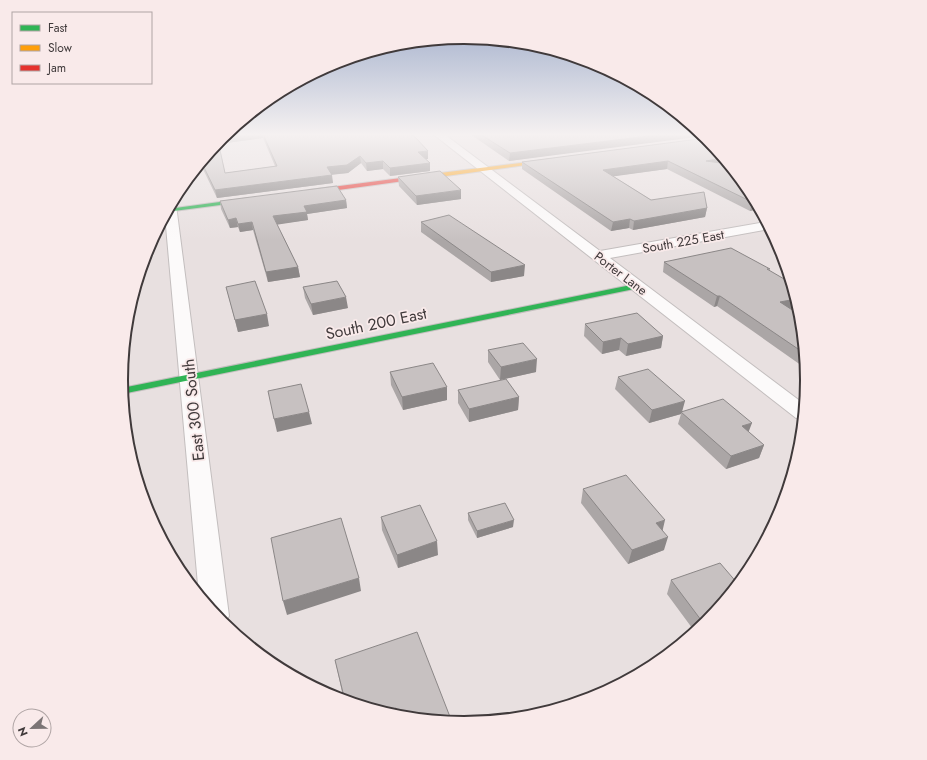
<svg xmlns="http://www.w3.org/2000/svg" width="927" height="760" viewBox="0 0 927 760" font-family="Jost,sans-serif">
  <rect width="100%" height="100%" fill="#e8e0e0"/>
  <g fill="none" stroke-linecap="round" stroke-linejoin="round">
    <defs>
      <path id="street" d="M433,134H444L600,251L766,222L770,229L610,258L804,404L803,419L796,418Z
        M172,202L176,205L229,616L224,625L199,596L165,215Z"/>
      <path id="fast" d="M249,198L252,200L251,201L166,212L168,209Z
        M636,284L640,286L639,288L122,394V388Z"/>
      <path id="slow" d="M553,159L555,160V161L424,179L421,177L424,175Z"/>
      <path id="jam" d="M424,175L427,177L426,178L309,194L306,192L309,190Z"/>
    </defs>
    <use href="#street" stroke="#c3bebe" stroke-width="2"/>
    <use href="#fast" stroke="#c3bebe" stroke-width="2"/>
    <use href="#slow" stroke="#c3bebe" stroke-width="2"/>
    <use href="#jam" stroke="#c3bebe" stroke-width="2"/>
    <use href="#street" fill="#fcfafa" fill-rule="evenodd"/>
    <use href="#fast" fill="#30b455" fill-rule="evenodd"/>
    <use href="#slow" fill="#ff9f0a" fill-rule="evenodd"/>
    <use href="#jam" fill="#e5322d" fill-rule="evenodd"/>
  </g>
  <path fill="#aba6a6" fill-rule="evenodd" d="M225,134H411L428,151V159H425L430,163V171L390,176L383,169L367,171L361,163L348,173L331,175L333,183L217,198L200,163L221,137ZM263,138L275,166L225,173L219,144Z
    M470,134H701L509,161Z
    M706,138L729,171L749,190L759,209L750,211L667,169L613,176L651,200L707,208L705,217L633,230L629,228L611,231L522,169V162Z
    M398,177L461,199L417,205L399,186Z
    M346,200L347,208L307,214L308,220L277,224L298,267L300,277L268,282L253,230L240,232L238,227L230,228L221,209L220,201Z
    M421,222L524,276L491,282L421,232Z
    M664,262L769,271L791,283L798,308L791,310L800,315L805,368L717,306L714,307L663,272Z
    M226,287L269,326L238,332Z
    M303,287L348,308L313,315L305,298Z
    M585,324L663,336L661,348L626,356L619,350L602,354L584,336Z
    M488,350L536,372L500,380L488,362Z
    M390,372L447,400L403,410L391,385Z
    M618,377L682,411L749,432L764,445L759,458L726,469L678,424L681,414L649,423L615,389Z
    M458,390L519,397L518,410L469,422L458,403Z
    M583,489L663,530L664,550L628,564L581,503Z
    M468,513L513,527L477,538L468,520Z
    M381,517L438,555L398,568L382,530Z
    M671,580L706,623L695,632L667,594Z
    M335,660L452,722L396,716L344,701Z"/>
  <path fill="#8b8787" d="M240,134H262L263,138L219,144L218,141L222,136Z
    M665,134H701L704,136L509,161L510,153Z
    M428,151V159L418,160V152Z
    M360,156L361,163L348,173L327,175V167Z
    M723,158L729,165L706,161Z
    M383,161V169L367,171L366,163Z
    M668,161L667,169L602,178L603,170Z
    M430,163V171L390,176V168Z
    M332,175L333,183L217,198L215,190Z
    M461,190V199L417,205L416,196Z
    M346,200L347,208L307,214L308,220L275,225L273,216L304,206Z
    M752,202H755L759,209L750,211Z
    M707,208L705,217L633,230L634,221Z
    M236,218L238,227L230,228L228,220Z
    M630,219L629,228L611,231L613,222Z
    M252,222L253,230L240,232L238,224Z
    M525,265L524,276L491,282V272Z
    M298,267L300,277L268,282L266,272Z
    M717,296H720L717,306L714,307Z
    M346,297L348,308L313,315L311,304Z
    M796,299L798,308L776,313L780,302Z
    M267,314L269,326L238,332L235,320Z
    M663,336L661,348L626,356L628,344Z
    M621,338L619,350L602,354L603,342Z
    M537,359L536,372L500,380L501,367Z
    M447,387V400L403,410L402,397Z
    M519,397L518,410L469,422V409Z
    M685,401L682,412H681V414L649,423L652,410Z
    M309,412L312,424L277,432L274,419Z
    M752,423L747,436L742,426Z
    M764,445L759,458L726,469L731,456Z
    M514,520L513,527L477,538V531Z
    M665,520L662,533L656,523Z
    M668,537L664,550L628,564L632,550Z
    M437,541L438,555L398,568L397,555Z
    M359,578L361,591L287,615L283,601Z
    M396,708L397,716L385,713Z"/>
  <path fill="#c7c1c1" stroke="#8b8787" d="M225,134H240L222,136Z
    M263,134H411L416,138L428,151L418,152L430,163L390,168L383,161L366,163L360,156L347,165L327,167L332,175L215,190L201,161L218,141L225,173L277,166Z
    M480,134H665L510,153Z
    M706,138L723,158L706,161L728,164L730,167L729,171L736,174L749,190L755,202H752L668,161L603,170L651,200L704,192L707,208L634,221L630,219L613,222L522,162Z
    M440,171L461,190L416,196L398,177Z
    M337,186L346,200L304,206L307,212L273,216L298,267L266,272L252,222L238,224L236,218L228,220L220,201Z
    M449,215L525,265L491,272L421,222Z
    M731,248L770,269H767L791,283L796,299L780,302L800,315L804,353L720,296H717L664,262Z
    M255,281L267,314L235,320L226,287Z
    M337,281L346,297L311,304L303,287Z
    M637,313L663,336L628,344L621,338L603,342L585,324Z
    M523,343L537,359L501,367L488,350Z
    M433,363L447,387L402,397L390,372Z
    M648,369L685,401L652,410L618,377Z
    M506,379L519,397L469,409L458,390Z
    M301,384L309,412L274,419L268,391Z
    M723,399L752,423L742,426L764,445L731,456L681,412Z
    M626,475L665,520L656,523L668,537L632,550L583,489Z
    M505,503L514,520L477,531L468,513Z
    M420,505L437,541L397,555L381,517Z
    M341,518L359,578L283,601L271,538Z
    M720,563L738,584L704,624L671,580Z
    M417,632L452,722L399,717L396,708L385,713L345,701L335,660Z"/>
  <linearGradient id="sky" x2="0" y2="1"><stop stop-color="#98a7c7"/><stop offset="0.56" stop-color="#f5f1f1"/><stop offset="1" stop-color="#f5f1f1" stop-opacity="0"/></linearGradient>
  <rect width="927" height="240" fill="url(#sky)"/>
  <g text-anchor="middle" stroke-width="3.5" stroke-linejoin="round" paint-order="stroke">
    <g font-size="13" fill="#403a3b" stroke="#f9eaea">
      <text transform="translate(683 241) rotate(-10)" y="5">South 225 East</text>
      <text transform="translate(621 273) rotate(37)" y="5">Porter Lane</text>
    </g>
    <g font-size="16" fill="#403a3b" stroke="#f9eaea">
      <text transform="translate(376 323) rotate(-12)" y="6">South 200 East</text>
      <text transform="translate(193 410) rotate(-96)" y="6">East 300 South</text>
    </g>
  </g>
  <path d="M0 0H927V760H0ZM128 380a336 336 0 1 1 672 0a336 336 0 1 1-672 0Z" fill="#f9eaea" fill-rule="evenodd"/>
  <path fill="none" stroke="#403a3b" stroke-width="2" d="M128 380a336 336 0 1 1 672 0a336 336 0 1 1-672 0Z"/>
  <rect x="12" y="12" width="140" height="72" fill="#f9eaea" stroke="#afa4a4"/>
  <rect x="20" y="25" width="20" height="6" fill="#30b455" stroke="#afa4a4"/>
  <text x="48" y="32" font-size="12" fill="#403a3b">Fast</text>
  <rect x="20" y="45" width="20" height="6" fill="#ff9f0a" stroke="#afa4a4"/>
  <text x="48" y="52" font-size="12" fill="#403a3b">Slow</text>
  <rect x="20" y="65" width="20" height="6" fill="#e5322d" stroke="#afa4a4"/>
  <text x="48" y="72" font-size="12" fill="#403a3b">Jam</text>
  <g transform="translate(32 728) rotate(248)"><circle r="19" fill="#f9eaea" stroke="#afa4a4"/>
  <path d="M0-3L7 15L0 10L-7 15Z" fill="#7b7475"/>
  <text y="-6" font-size="11" font-weight="bold" text-anchor="middle" fill="#403a3b">N</text>
  </g>
</svg>
